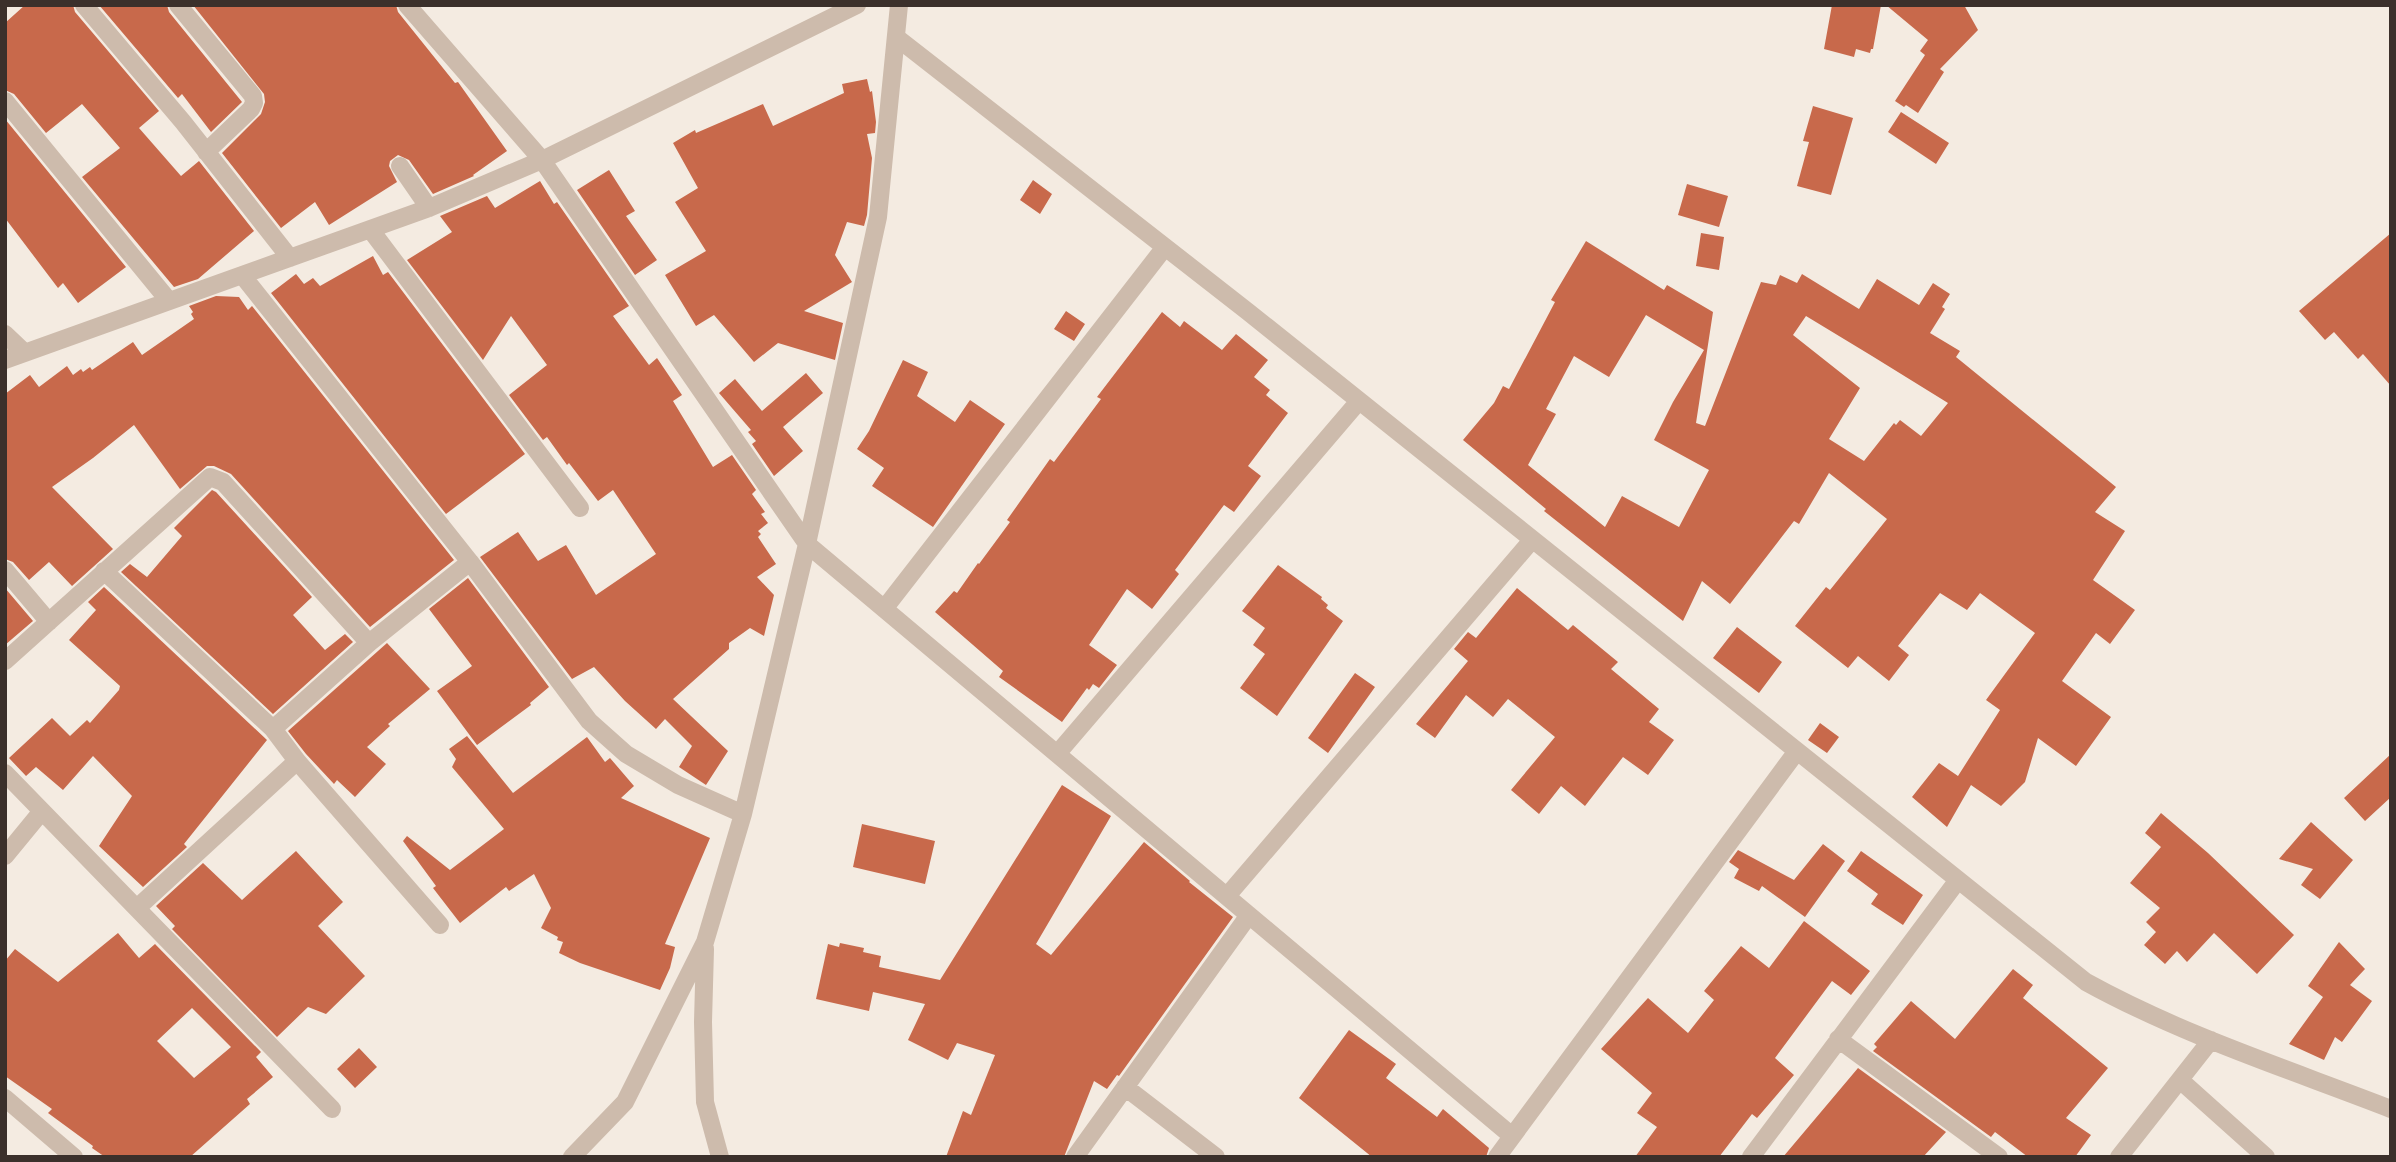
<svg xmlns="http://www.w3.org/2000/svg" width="2396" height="1162" viewBox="0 0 2396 1162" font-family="'Roboto Condensed',sans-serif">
  <rect width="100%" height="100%" fill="#f4ebe1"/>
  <path fill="#c8694b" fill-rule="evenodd" d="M25,5H73L75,12L159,111L139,128L181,176L199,161L254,231L198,279L174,287L82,177L120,148L82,104L46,133L14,94L5,90V23Z
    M99,5H167L169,12L242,102L211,132L182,94L178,98Z
    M193,5H396L398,12L455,83L458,82L507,151L473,175L474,176L433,194L409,160L398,155L390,161L389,166L397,182L329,225L315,202L281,228L222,153L261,114L265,102L264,94Z
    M1832,5H1881L1873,49H1871L1870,53L1856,49L1854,57L1824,49Z
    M1886,5H1964L1978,30L1940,69L1944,72L1918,113L1906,105L1904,107L1895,101L1925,55L1920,51L1928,40Z
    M867,79L870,92L872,91L876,122L875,133L867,134L872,158L867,215L864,226L847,222L835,255L852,282L804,311L843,323L835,360L778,343L754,362L714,315L696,326L665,275L706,251L675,202L698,188L673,143L695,130L696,133L763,104L773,126L844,93L842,84Z
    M1813,106L1853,118L1831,195L1797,186L1809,142L1803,141Z
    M1901,112L1949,143L1936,164L1888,132Z
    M5,119L126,267L78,303L63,283L58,288L5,218Z
    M609,170L635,211L626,216L657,260L635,275L577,190Z
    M1033,180L1052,194L1040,214L1020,200Z
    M540,181L554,204L557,202L629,306L613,316L649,365L657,358L682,395L673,401L713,467L732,455L756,490L752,494L765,512L761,514L768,523L758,531L761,534L758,537L776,564L757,577L774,595L764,636L750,628L729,643V649L673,699L728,751L706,785L679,767L692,746L665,719L656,729L625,701L594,667L572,679L480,557L518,532L538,561L566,545L596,595L656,554L613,490L598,501L569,463L567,465L547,437L543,440L509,395L547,365L511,316L483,360L407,260L452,232L440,216L487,196L495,208Z
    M1687,184L1728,196L1719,227L1678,215Z
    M1701,233L1724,237L1719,270L1696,266Z
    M2391,233V386L2363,354L2358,359L2334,332L2325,340L2299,311Z
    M1586,241L1664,290L1667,285L1713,312L1696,423L1705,426L1761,282L1776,285L1780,275L1797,283L1802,274L1859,309L1877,279L1919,305L1933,283L1950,294L1942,307L1945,309L1930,333L1960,351L1956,357L2116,487L2095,512L2125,531L2093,580L2135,610L2110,644L2096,633L2062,681L2111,717L2076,766L2038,738L2025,782L2001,806L1971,785L1947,827L1912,797L1939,763L1958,776L2000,710L1986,700L2035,633L1980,593L1967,610L1940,593L1898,646L1909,655L1889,681L1858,656L1848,668L1795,626L1826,587L1830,590L1887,519L1829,473L1799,524L1794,521L1730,604L1702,581L1683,621L1544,511L1546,509L1463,440L1494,403L1503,386L1509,389L1555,302L1551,300ZM1646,315L1704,350L1673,402L1654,440L1709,470L1679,527L1622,496L1605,527L1528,465L1556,414L1546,409L1574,356L1609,377ZM1806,316L1872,356L1948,403L1921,436L1900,420L1896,425L1894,423L1864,461L1829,439L1860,388L1793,335Z
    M373,256L383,275L388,272L525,454L446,514L271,293L296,274L304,284L313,278L320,286Z
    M216,296L239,297L248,310L252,306L454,560L370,627L231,474L214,466H207L180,489L134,425L93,458L52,487L113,549L72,586L49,562L29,580L13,562L5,559V394L30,375L39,387L67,366L73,375L81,369L83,372L90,367L92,370L133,342L142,355L194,319L191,314L193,312L189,306Z
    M1066,311L1085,324L1074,341L1054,329Z
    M1162,312L1180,327L1184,321L1222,350L1236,334L1268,360L1254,377L1270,390L1266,395L1288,413L1248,466L1261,476L1234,512L1224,505L1175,570L1179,574L1152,609L1127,589L1089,645L1117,665L1099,688L1093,684L1089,690L1087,688L1062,722L999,677L1003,671L935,612L954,591L957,593L978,563L979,564L1010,522L1007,520L1050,459L1054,462L1101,399L1097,397Z
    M903,360L928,372L917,396L955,422L970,400L1005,424L933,527L872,486L884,468L857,449L869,431Z
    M806,373L823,393L783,427L803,451L774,476L752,444L756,441L748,432L751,430L719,393L735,379L762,411Z
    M212,490L216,492L312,597L293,615L325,650L345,634L353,642L273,714L121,572L130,564L147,577L182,536L174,528Z
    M1278,565L1322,597L1321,599L1328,605L1326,608L1343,621L1277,716L1240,688L1265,654L1253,645L1265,628L1242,611Z
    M468,578L549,687L530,703L531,705L477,745L437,691L472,666L429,609Z
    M104,587L267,740L184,844L187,847L143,887L99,846L132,796L93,756L63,790L36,767L26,776L9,758L52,718L70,736L87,720L90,723L119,690L120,686L69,640L96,610L88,602Z
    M5,588L33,621L5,645Z
    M1517,588L1568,630L1573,625L1618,662L1611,669L1659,709L1649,722L1674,740L1648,775L1623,757L1585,806L1561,786L1539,814L1511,790L1555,737L1508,699L1493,717L1466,695L1435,738L1416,724L1468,661L1454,649L1468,632L1476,638Z
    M1737,627L1782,662L1759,693L1713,658Z
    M387,643L430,689L388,724L390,726L367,747L386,764L355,797L337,780L334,784L306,754L288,731Z
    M1355,673L1375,687L1328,753L1308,738Z
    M1820,723L1839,737L1827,753L1808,740Z
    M467,736L513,793L587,737L605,762L610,758L634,786L621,798L710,838L665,944L675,947L670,968L660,990L580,963L559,953L563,942L557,940L558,937L541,928L551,908L534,874L509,891L506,887L460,923L433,888L436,886L403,841L407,836L450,870L504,829L452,767L456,759L449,749Z
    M2391,754V797L2365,821L2344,798Z
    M1062,785L1111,816L1036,944L1051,955L1144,842L1190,881L1189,882L1233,917L1119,1076L1117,1075L1107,1089L1094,1081L1064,1157H946L963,1111L971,1115L995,1055L957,1043L948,1060L908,1040L925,1004L873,992L869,1011L816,999L828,944L839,947L840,943L864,948L863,952L881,956L879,967L940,980Z
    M2161,813L2208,853L2294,935L2257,974L2214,933L2187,962L2177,951L2165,964L2144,945L2156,932L2146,922L2160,908L2130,883L2161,847L2145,833Z
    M2311,822L2353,860L2320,899L2301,885L2313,869L2279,859Z
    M862,824L935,841L925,884L853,867Z
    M1823,844L1845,861L1805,917L1762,886L1759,891L1734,878L1739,869L1729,862L1738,850L1794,880Z
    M296,851L343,902L318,926L365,976L326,1014L308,1007L277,1037L172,929L175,926L156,906L203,863L242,900Z
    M1861,851L1923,895L1903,925L1871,904L1878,894L1847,871Z
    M1804,921L1870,971L1851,995L1832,981L1775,1058L1794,1075L1757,1118L1752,1114L1719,1157H1635L1657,1127L1637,1113L1652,1093L1601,1049L1648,998L1688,1033L1714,1000L1704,991L1741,946L1769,968Z
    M118,933L139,958L155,944L261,1052L256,1057L273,1077L247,1099L250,1104L190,1157H105L92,1148L93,1146L48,1113L52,1109L5,1076V961L15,949L58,982ZM192,1008L231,1047L194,1078L157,1041Z
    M2339,942L2365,969L2350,985L2372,1001L2342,1042L2335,1037L2324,1060L2289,1044L2323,997L2308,986Z
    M2013,969L2033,985L2023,998L2108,1068L2066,1118L2091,1135L2075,1157H2028L1995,1132L1991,1137L1873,1051L1877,1047L1874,1044L1911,1001L1955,1039Z
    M1349,1030L1396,1064L1386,1078L1437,1117L1443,1109L1489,1148L1486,1157H1372L1299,1098Z
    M359,1048L377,1067L355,1088L337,1069Z
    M1858,1068L1946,1132L1923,1157H1783Z"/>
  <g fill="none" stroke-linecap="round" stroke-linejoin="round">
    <path stroke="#cdbbac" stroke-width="18" d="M84,5L183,122L290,258
      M178,5L253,96L254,103L251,109L206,152
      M407,5L542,160L807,544L1512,1136
      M896,37L1247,311L2086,982C2182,1035 2288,1069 2391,1109
      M5,101L169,301
      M400,166L429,208
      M370,229L580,508
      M242,275L470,562L589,721L626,754L678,785L743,814
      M5,334L25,353
      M5,360L429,208L542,160L857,5
      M5,570L49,622
      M104,571L273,729L297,761L440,925
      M884,609L1165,247
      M5,661L210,477L223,482L369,643
      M273,729L369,643L470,562
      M1057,754L1359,401
      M5,773L332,1109
      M5,856L42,811
      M1227,896L1532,540
      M137,908L297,761
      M705,949L703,1022L705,1102L720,1157
      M1838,1039L1999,1157
      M2180,1080L2266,1157
      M1125,1087L1216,1157
      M5,1098L74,1157
      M572,1157L625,1102L705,942L743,814L807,544L878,217L899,5
      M1075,1157L1249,915
      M1497,1157L1797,751
      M1751,1157L1958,880
      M2119,1157L2211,1040"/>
  </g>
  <rect width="2396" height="1162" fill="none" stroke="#3b302b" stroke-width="14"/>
</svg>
